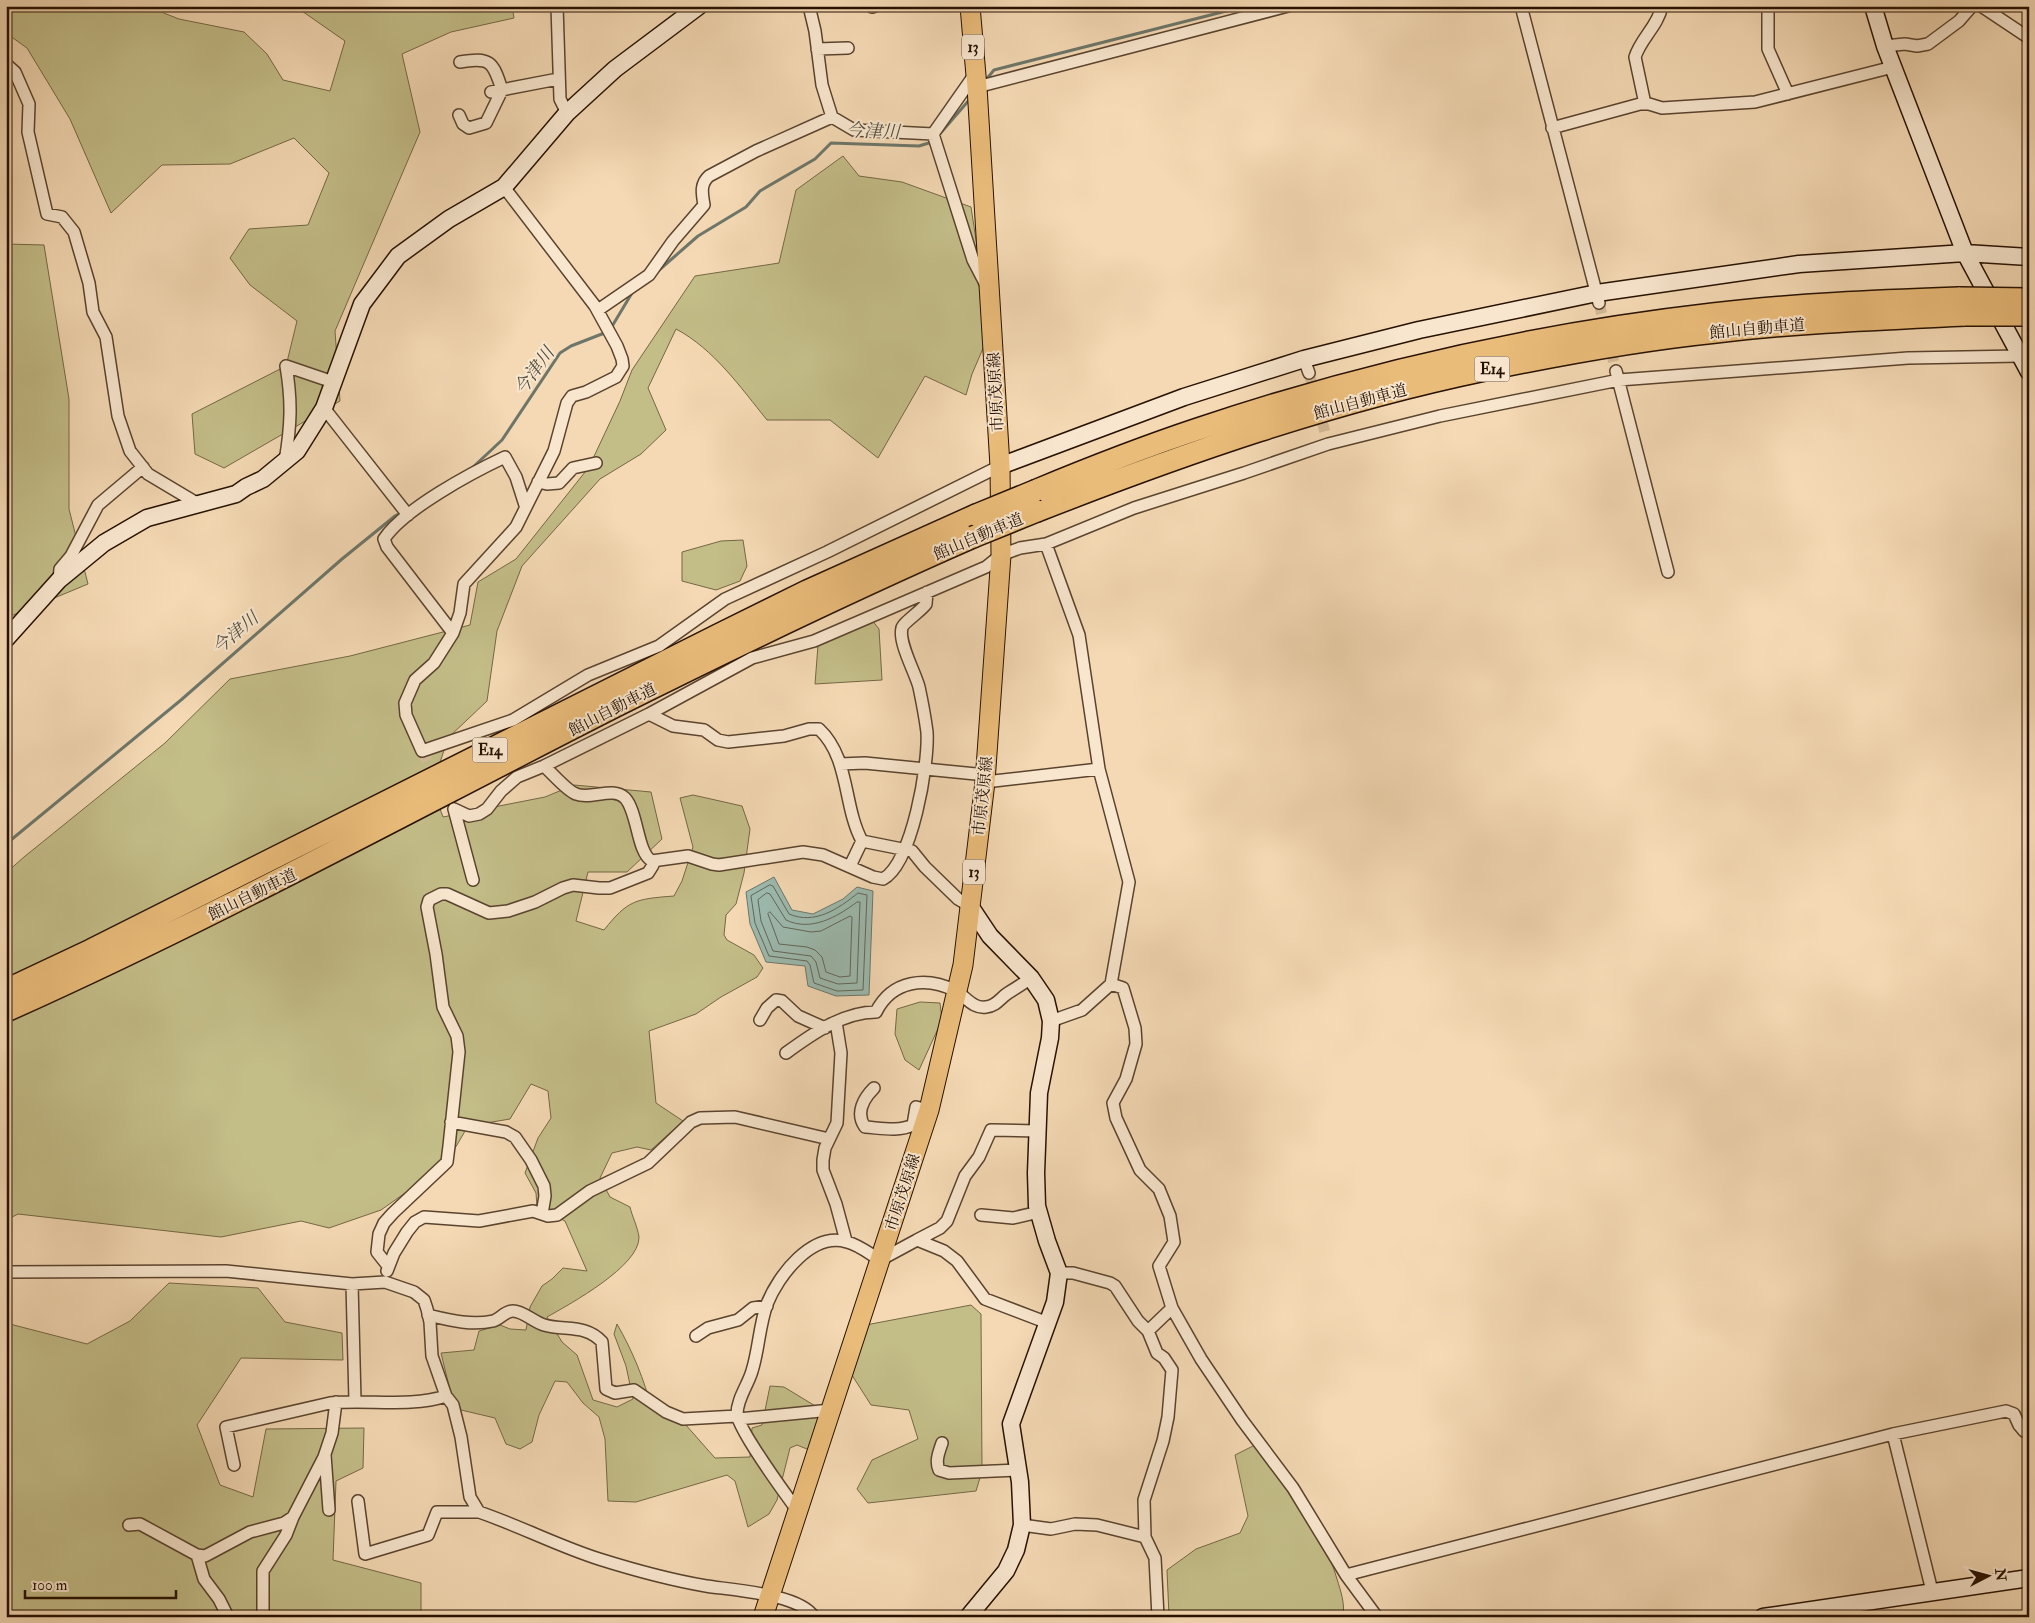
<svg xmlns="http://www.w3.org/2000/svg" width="2035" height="1623" viewBox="0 0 2035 1623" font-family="'IM FELL Double Pica','Noto Serif JP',serif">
  <rect width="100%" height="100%" fill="#f4d9b4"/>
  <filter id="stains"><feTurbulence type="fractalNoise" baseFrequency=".004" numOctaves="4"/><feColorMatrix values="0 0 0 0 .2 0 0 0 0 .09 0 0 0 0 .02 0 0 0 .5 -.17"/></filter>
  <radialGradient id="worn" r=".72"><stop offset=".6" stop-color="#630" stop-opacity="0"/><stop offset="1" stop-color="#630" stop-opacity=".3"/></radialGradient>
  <path fill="#c3bd88" stroke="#756744" d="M6,6H146L179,19L244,32L267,54L283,80L330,91L345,41L299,9L298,6H512L514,18L451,32L402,54L420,132L335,331L340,401L224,468L195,454L192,414L286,366L297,321L250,285L230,258L249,229L308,225L329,173L294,138L230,164L162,165L111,213L70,119L27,48L6,33Z
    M843,156L859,176L902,182L971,207L990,332L972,374L966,395L925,376L878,458L830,420H767C741,388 714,349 676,329L648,388L666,430L641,454L600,479L522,566L497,631L487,701L448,738L432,787L443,817L545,797L574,785L651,792L662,839L627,872H588L576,921L604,930C628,900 635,899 674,896L682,881L693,847L680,798L693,795L742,806L750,829L744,873L736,904L726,915L724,935L727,940L754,955L763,968L757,977L721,997L696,1014L649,1031L656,1103L683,1121L651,1150L637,1147L612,1153L600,1178L610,1197L630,1207C632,1216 638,1228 639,1237C640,1266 570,1304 547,1317L562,1342L577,1355L593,1400L617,1407L633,1399L626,1366L614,1334L617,1324C633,1352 644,1379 652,1410L685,1424L715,1458L750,1457L752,1428L762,1425L770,1386L784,1387L817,1407L820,1421L812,1451L797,1445L790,1448L777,1500L769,1514L748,1527L735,1481L727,1475L636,1502L608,1501L605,1439L599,1417L583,1403L567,1382L555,1381L539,1415L532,1442L520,1449L506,1444L495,1418L461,1410L451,1394L441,1353L474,1350L479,1331L500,1325L510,1329L526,1330L530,1307L542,1286L552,1279L563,1268L587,1271L565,1221L537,1207L536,1193L525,1173L538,1138L551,1118L548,1091L531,1084L510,1119L468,1126L447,1162L422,1181L381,1210L329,1228L301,1221L221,1237L18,1214L6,1220V873L24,857L165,743L230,679L350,656L470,625L478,582L516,559L589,467L620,401L632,370L695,276L779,263L796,190Z
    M6,244L44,245L69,399V509L88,584L6,618Z
    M743,540L747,566L740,581L716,590L682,581V552L721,541Z
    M871,619L879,629L882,680L815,684L819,632Z
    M920,1002L940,1003L942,1020L919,1070L905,1060L895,1034L897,1009Z
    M169,1283L258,1288L285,1322L342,1333L343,1360L241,1358L197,1425L220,1485L253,1497L266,1429L364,1428L363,1468L336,1481L333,1560L421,1583V1617H6V1323L87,1344L130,1321Z
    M971,1305L981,1314L982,1471L976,1491L868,1503L857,1489L872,1460L918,1439L909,1410L871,1405L850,1372V1328Z
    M1257,1444C1289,1487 1322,1528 1337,1579C1341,1592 1345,1603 1343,1617L1169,1616L1167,1570L1196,1549L1240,1533L1248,1516L1235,1455Z"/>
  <path fill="#9cbaaf" stroke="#6d7669" d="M774,877L792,910L813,914L843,899L857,887L873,891L869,995L836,996L808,986L805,966L766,962L750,924L746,892Z"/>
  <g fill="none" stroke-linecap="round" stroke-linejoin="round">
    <path stroke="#626658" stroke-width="1" d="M770,885L773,886L789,914C815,925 838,909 858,893L867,895L863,990L837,991L814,983L810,965L807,961L769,956L755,923L751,896Z
      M767,893L770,894L786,920C811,932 837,917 857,902H860L857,983L838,984L820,978L816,962L811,956L773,951L761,921L758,900Z
      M770,912L783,927L811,932L821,931L850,916L852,917L850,976L840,977L826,972L822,957L815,950L807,947L779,944L768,914Z"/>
    <path stroke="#6d7669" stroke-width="3" d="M985,81L994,70L1246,6
      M938,136L970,99
      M658,271L698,236L746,207L760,191L815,159L831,143L919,146L932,142
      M611,328L632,293
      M471,469L502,440L560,353L571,346L607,332
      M6,844L181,700L342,559L395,516L402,513"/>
    <path stroke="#d5bb99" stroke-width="11" stroke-dasharray="11 5.5" stroke-linecap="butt" d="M1599,303L1616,371
      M1309,373L1326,436
      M422,751L454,809"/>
    <defs>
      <path id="street" d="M557,6L560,99L567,113
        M809,6L815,31L822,85L832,117L854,130L933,134L975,74
        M1521,6L1599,303
        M1768,6V49L1788,94
        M1981,6L2029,38
        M872,7L875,6
        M1885,46L1905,44L1917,46L1928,44L1959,21L1972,6
        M817,49L848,48
        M6,64L15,72L29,104L28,132L47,214L62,217L74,232L89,283L93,312L106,337L118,416L130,451L148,474L200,505
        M977,87L1288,6
        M491,92L558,79
        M1645,104L1635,57C1641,38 1658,26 1662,6
        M459,115L463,124L469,128L486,123L502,90C493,61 490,57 460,62
        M1552,128L1640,104H1649L1662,108L1755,102L1893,67
        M933,134L973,260L986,285
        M504,187L595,306L617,346L622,359L623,366L616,377L586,392L572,396L567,403L554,451L516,527L464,584L460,613L453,633L434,663L415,680L405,703L406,715L422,751L513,720L588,675L659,646L725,599L827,552L1000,466
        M598,310L649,275L673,241L704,205C702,193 700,184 709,176L756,151L832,117
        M1304,359L1309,373
        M1616,371L1668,572
        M324,408L408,515
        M285,461C291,426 292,401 286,366L333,382
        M538,482L547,484L559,483L573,468L596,463
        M1046,544L1079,635L1099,769L1129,882L1111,984L1082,1010L1051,1021
        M59,580L60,569L71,556L98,505L143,467
        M453,633L387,547L384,539C404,509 471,473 505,457L516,477L525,505
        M649,714L673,726L704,730L718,740L728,742L784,736L809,729H819C850,758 843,806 862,841L912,851L925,867L958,899L970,906
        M840,764L865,763L986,775
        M544,766C552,773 567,791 576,794C591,800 613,786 625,798C638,812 637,853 652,861L688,856L712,864L719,865L803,852L823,855L873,877L883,879C912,864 929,764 927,732C925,717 922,701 919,687C915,672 898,642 902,628C903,623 922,610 926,604L927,592
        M985,782L1099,769
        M454,809L469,816L479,814L487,809L501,791L517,777L544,766L649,714L752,658L814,641L986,567L1001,555L1020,548L1046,544L1134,508L1244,473L1328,444L1440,416L1619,380L1908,358L2020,356
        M454,809L473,880
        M850,866L862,841
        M1111,984L1123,988L1135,1028L1136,1044L1126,1079L1113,1103L1116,1118L1140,1170L1159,1189L1170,1216L1174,1242L1159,1266L1172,1308L1201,1359L1242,1420L1293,1488L1346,1575L1377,1617
        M760,1020L767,1008L776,1000L782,1001L798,1016L825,1028
        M836,1022L841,1053L837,1123L825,1148L823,1160V1170L836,1204L846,1241
        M786,1053C812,1034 843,1012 876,1012C892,980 926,976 956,991C966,997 973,1009 986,1007C997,1006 1000,998 1008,993C1016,988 1024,983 1031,978
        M874,1088C864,1098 855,1113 865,1127C881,1128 898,1132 913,1125L916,1107L929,1110
        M451,1122L506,1132L515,1137L531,1160L544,1186L545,1196L542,1214
        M981,1215L1013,1218L1039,1212
        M917,1240L940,1228L947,1221L965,1176L979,1157L991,1130L1038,1131
        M388,1266L377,1252L379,1234L384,1223L393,1213L447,1162L449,1146L459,1052L457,1036L443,1007L436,954L427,907L429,900L441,894H447L489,913L508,911L535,902L563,888L573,885L599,888H610L648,873L653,865L652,861
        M387,1271L394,1253L407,1232L415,1222L424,1217L479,1221L533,1211L548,1216L557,1215L590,1191L648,1163L691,1122L700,1118L735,1117L829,1139
        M6,1272L226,1271L352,1284L385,1282L414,1292L424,1300L427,1309L430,1322L432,1356L446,1396L453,1405L461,1437L470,1497L479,1512C520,1526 558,1546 599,1559C634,1570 671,1580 706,1586C732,1590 800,1594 814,1617
        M1059,1273H1073L1110,1283L1115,1286L1138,1321L1148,1331L1157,1353L1164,1358L1172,1370L1168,1417L1163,1441L1144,1500L1145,1537L1155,1558L1158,1617
        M352,1284L355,1401
        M428,1315C449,1320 471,1326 493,1321C500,1319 505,1311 513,1311C523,1311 534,1322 544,1325C565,1331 586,1324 602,1342L606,1389L615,1393L634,1390L666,1412L683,1419L737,1416
        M1148,1331L1172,1308
        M696,1336L708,1328L738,1320L753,1308L767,1306
        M738,1419L831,1410
        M1893,1434L1932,1591
        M942,1443C939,1452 935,1461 939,1470L949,1473L1018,1470
        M325,1455L329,1510
        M234,1465L226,1427L330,1403C368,1399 409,1408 446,1396
        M358,1501L365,1554L428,1535L437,1512H479
        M797,1510C786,1495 738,1429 737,1414C737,1399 748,1385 752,1371C759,1349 759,1326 767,1304C778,1276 812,1231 847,1242C859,1245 870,1254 880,1260L917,1240L944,1251L957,1261L985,1299L1048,1323
        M129,1525L140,1524L197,1555L204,1579L219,1599L228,1617
        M1022,1525L1051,1529L1075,1524L1097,1525L1145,1537
        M197,1555L205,1556L250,1532L284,1523L293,1517
        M1346,1575L1893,1434L2006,1411L2014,1414L2019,1425L2024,1431H2029
        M263,1617V1571L286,1535L293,1517L324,1457L332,1433L336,1402"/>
      <path id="secondary" d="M1873,6L1885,46L1965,253L2029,372
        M1000,466L1184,397L1304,359L1419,330L1597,293L1799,264L1965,253L2029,257
        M6,639L59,580L104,543L147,518L236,494L246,487L263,479L297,451L324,408L362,304L398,256L449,219L504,187L567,113L615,69L699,6
        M968,1617L1006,1571L1016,1550L1022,1525L1020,1482L1011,1424L1055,1302L1059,1273L1047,1241L1037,1206L1036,1173L1039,1093L1050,1038L1051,1021L1046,1000L1031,978L990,936L970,906
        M1763,1617L2029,1578"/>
      <path id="primary" d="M763,1617L929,1110L963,965L985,782L1001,555L1000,466L977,87L970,6"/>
      <path id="highway" d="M1037,490C1090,468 1144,447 1198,429C1364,373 1539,334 1713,314C1795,304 1878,301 1960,298
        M1037,511C1183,454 1331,402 1485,370C1561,354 1639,340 1716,332C1799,322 1882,319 1965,315
        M6,990L91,950L718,635L807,591L976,515
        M6,1011C214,918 413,809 616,706C734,647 852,590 973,537"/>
    </defs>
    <use href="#street" stroke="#5a432e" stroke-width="14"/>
    <use href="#secondary" stroke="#271101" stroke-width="19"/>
    <use href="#primary" stroke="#271101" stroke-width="21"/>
    <use href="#highway" stroke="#271101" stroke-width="24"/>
    <use href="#street" stroke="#f8e6ce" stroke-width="11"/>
    <use href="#secondary" stroke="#f8e6ce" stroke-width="16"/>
    <use href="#primary" stroke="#eabc7a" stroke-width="19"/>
    <use href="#highway" stroke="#eabc7a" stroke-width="21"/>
    <defs>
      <path id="highway-bridge" d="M1960,298L2029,299
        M1965,315H2029
        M976,515L1037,490
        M973,537L1037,511"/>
    </defs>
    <use href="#highway-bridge" stroke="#271101" stroke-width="24" stroke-linecap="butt"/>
    <use href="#highway-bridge" stroke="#eabc7a" stroke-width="21"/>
  </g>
  <g text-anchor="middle" stroke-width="4" stroke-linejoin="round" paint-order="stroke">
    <g fill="#f8e6ce" stroke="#66513e" stroke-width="1">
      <rect x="962" y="34.5" width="22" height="25" rx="4"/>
      <rect x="1474.5" y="356.5" width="35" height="25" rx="4"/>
      <rect x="472.5" y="737.5" width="35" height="25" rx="4"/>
      <rect x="963" y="859.5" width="22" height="25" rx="4"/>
    </g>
    <g font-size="15" font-weight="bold" fill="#271101">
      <text x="973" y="52">13</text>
      <text x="1492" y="374">E14</text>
      <text x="490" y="755">E14</text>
      <text x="974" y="877">13</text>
    </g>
    <g font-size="16" fill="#271101" stroke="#f8e6ce">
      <text transform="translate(1757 328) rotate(-5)" y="6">館山自動車道</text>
      <text transform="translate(995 392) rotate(-93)" y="6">市原茂原線</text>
      <text transform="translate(1360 401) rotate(-15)" y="6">館山自動車道</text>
      <text transform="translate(978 536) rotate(-23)" y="6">館山自動車道</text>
      <text transform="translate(612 709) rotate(-27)" y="6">館山自動車道</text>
      <text transform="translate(982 796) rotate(-84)" y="6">市原茂原線</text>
      <text transform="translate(252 894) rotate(-26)" y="6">館山自動車道</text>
      <text transform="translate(902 1192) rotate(-72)" y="6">市原茂原線</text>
    </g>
    <g font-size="18" font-style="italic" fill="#504c3e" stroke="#f8e6ce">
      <text transform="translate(873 131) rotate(2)" y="6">今津川</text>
      <text transform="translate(534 371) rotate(-54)" y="6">今津川</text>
      <text transform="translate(235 633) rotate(-40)" y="6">今津川</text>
    </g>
  </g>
  <rect width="2035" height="1623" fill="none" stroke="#f4d9b4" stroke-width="25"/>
  <rect x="8" y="8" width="2020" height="1608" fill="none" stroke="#271101" stroke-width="2.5"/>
  <rect x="12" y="12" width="2010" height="1598" fill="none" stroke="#271101"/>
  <g transform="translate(1988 1576) rotate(84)" stroke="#f8e6ce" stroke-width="4" paint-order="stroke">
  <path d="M0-4L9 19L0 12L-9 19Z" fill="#271101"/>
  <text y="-8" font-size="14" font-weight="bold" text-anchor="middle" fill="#271101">N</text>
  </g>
  <path d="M25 1590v8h151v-8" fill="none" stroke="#271101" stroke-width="2.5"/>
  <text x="32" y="1590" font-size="15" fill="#271101" stroke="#f8e6ce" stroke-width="4" paint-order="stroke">100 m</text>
  <rect width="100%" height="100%" filter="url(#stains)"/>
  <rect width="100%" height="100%" fill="url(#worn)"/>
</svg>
